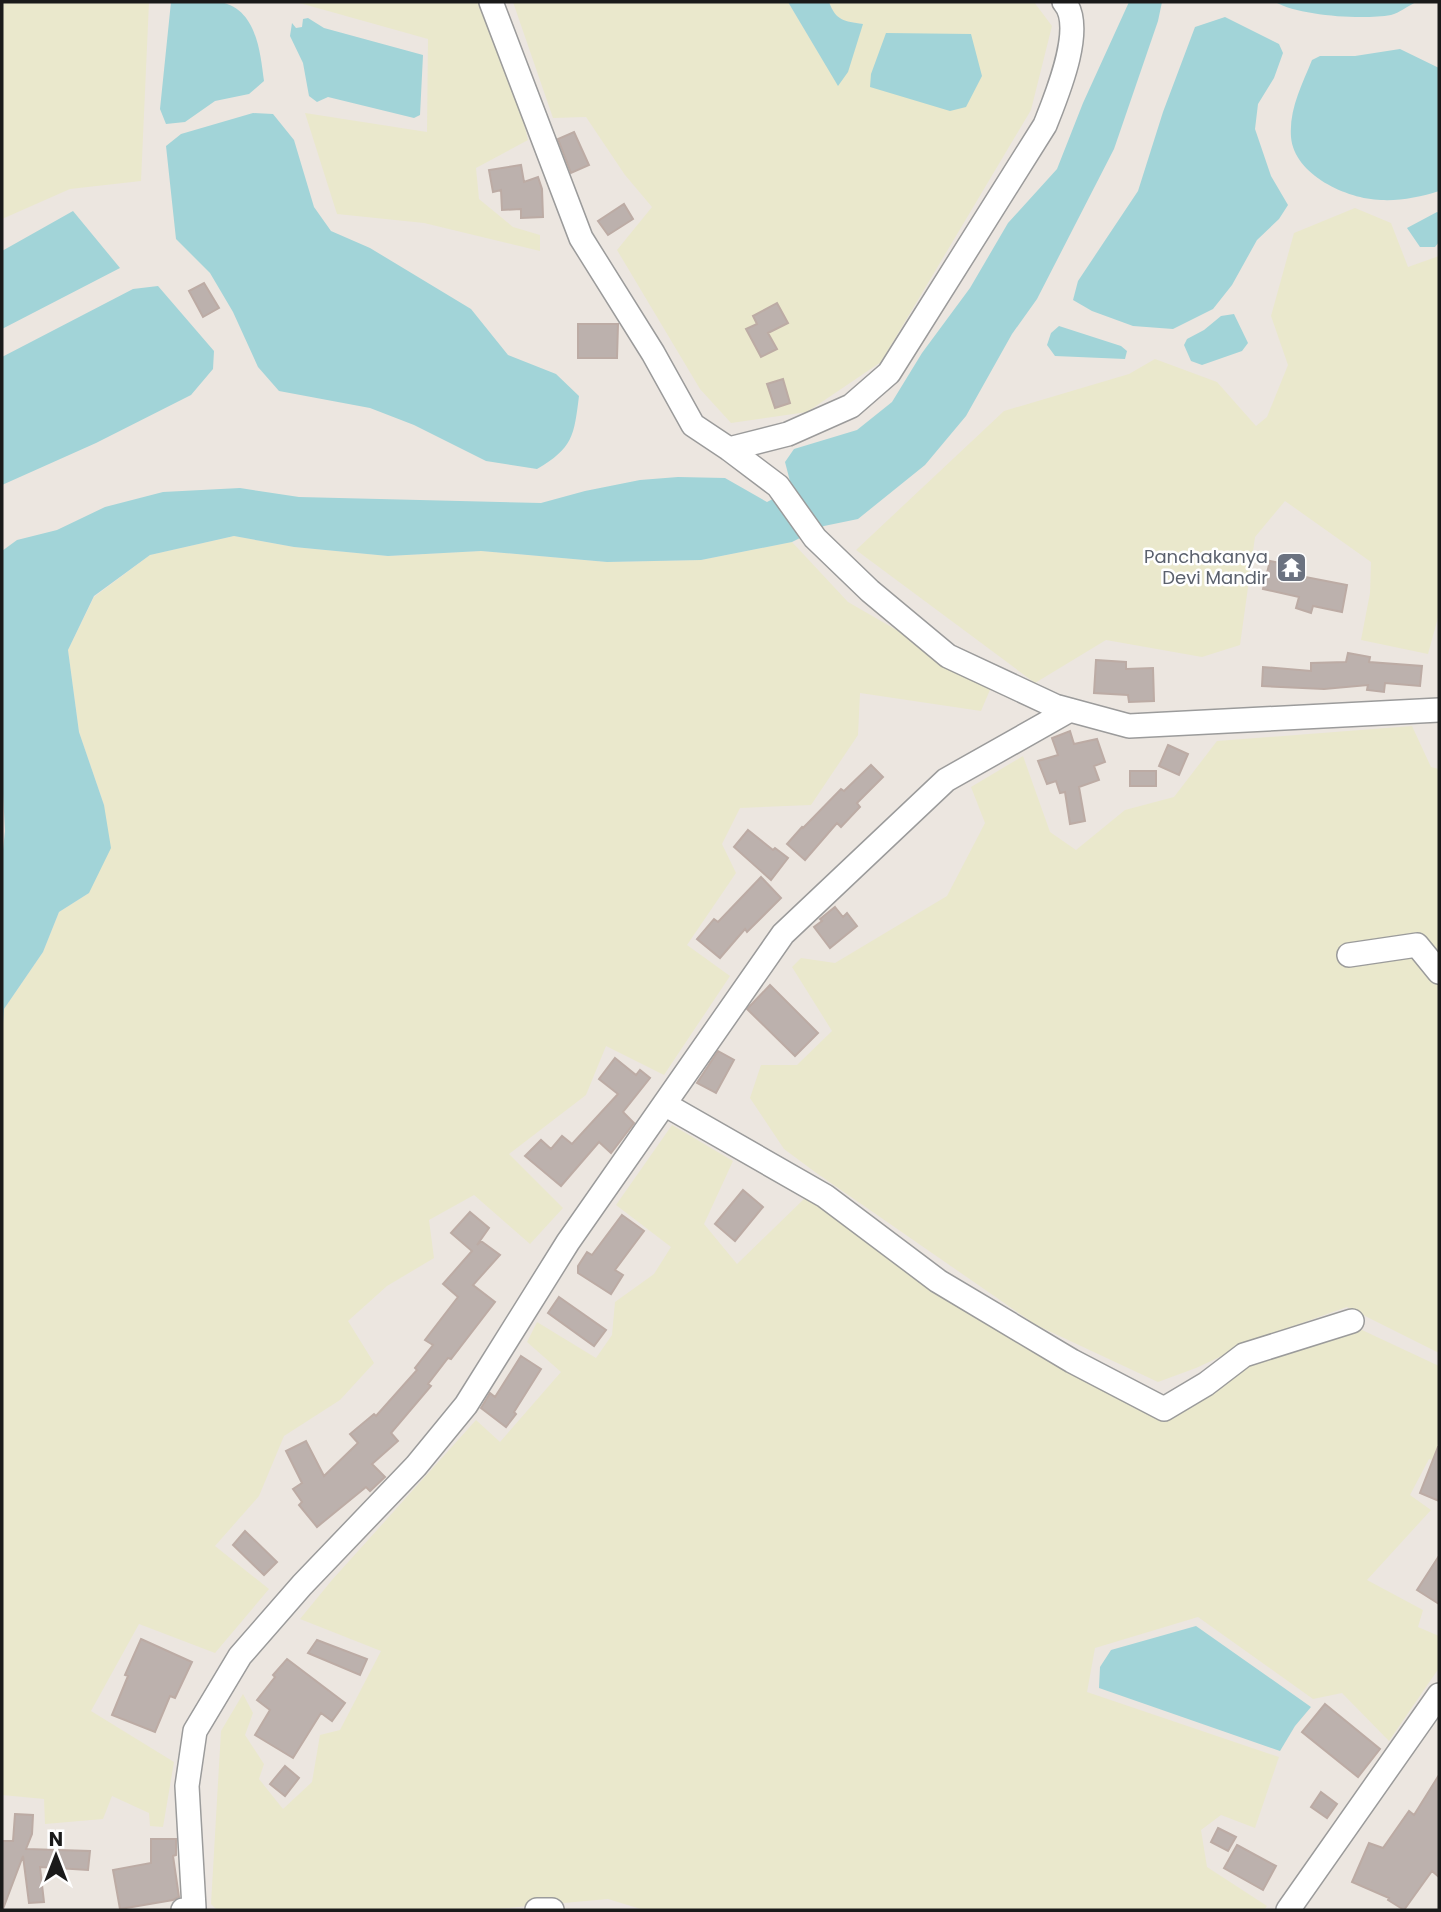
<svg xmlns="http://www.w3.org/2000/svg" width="1441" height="1912" viewBox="0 0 1441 1912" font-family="Poppins,sans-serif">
  <rect width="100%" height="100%" fill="#ece6e0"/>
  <path fill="#eae8cc" d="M2,2H149L141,181L70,189L2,219Z
    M296,2H482L515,87L528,140L476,168L479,199L513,227L540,235V251L424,223L337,214L305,113L427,132L428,39Z
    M513,2H788L838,85L862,24L844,21L833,13L829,2H1034L1052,26L1031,110L881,362L807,412L731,423L700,389L617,250L652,207L625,175L586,117L553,118Z
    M1355,208L1391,223L1408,267L1439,256V614L1428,654L1361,640L1370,593L1371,562L1285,501L1255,537L1240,645L1202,657L1106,640L1035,683L856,550L1004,411L1129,374L1155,359L1217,382L1256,426L1267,417L1288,365L1271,316L1294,233Z
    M234,536L294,547L388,556L481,551L607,562L701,560L792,542L848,602L992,685L981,711L860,693L858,735L811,805L740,808L722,844L736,873L687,945L730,976L664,1075L606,1046L586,1095L509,1154L563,1208L530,1244L474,1195L429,1220L434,1258L387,1286L348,1321L374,1363L340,1400L284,1436L259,1496L215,1546L269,1589L215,1653L139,1624L91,1711L174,1762L163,1827L150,1826L149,1813L112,1796L103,1819L45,1824L44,1799L2,1795V1037L4,1009L43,952L59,912L89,893L104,805L79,732L68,650L94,597L150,555Z
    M1412,726L1431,767L1439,769V1353L1347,1307L1265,1336L1196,1368L1158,1382L1036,1325L815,1172L784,1149L750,1098L761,1065H797L832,1031L792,967L801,958L835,963L947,896L985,823L971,787L1023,756L1050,832L1076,850L1125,810L1174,797L1217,741Z
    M672,1125L733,1161L704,1224L737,1264L805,1198L1019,1340L1167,1416L1238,1368L1362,1330L1439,1366V1463L1429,1459L1410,1495L1431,1510L1367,1580L1423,1610L1418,1627L1439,1636V1668L1389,1741L1342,1693L1313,1699L1198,1617L1095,1648L1087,1692L1279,1757L1255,1828L1221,1815L1201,1830L1207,1867L1267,1906L1264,1910H644L608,1899L485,1910H217L211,1904L221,1731L243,1694L253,1713L245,1735L264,1764L259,1779L283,1809L312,1782L320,1735L340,1730L381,1651L300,1619L332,1580L476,1420L500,1442L561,1372L527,1342L537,1322L596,1358L612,1335L615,1302L654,1274L671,1247L616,1205Z"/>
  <path fill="#a2d4d8" d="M171,2C186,2 205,0 220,2C257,9 260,52 264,81L249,94L215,101L185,122L166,124L160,109Z
    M788,2H829C836,21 844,21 863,24L848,72L838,86Z
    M1129,2H1162L1158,21L1114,149L1037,299L1012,334L966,416L925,465L858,519L824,526L792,542L701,560L607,562L481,551L388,556L294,547L234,536L150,555L94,596L68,650L79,732L104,805L111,848L89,893L59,912L43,952L4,1009L2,1037V859L5,831L2,775V551L17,540L57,530L105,507L163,492L240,488L299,497L541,503L585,491L640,480L678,477L725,478L767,502L792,489L785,462L794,449L857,430L892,402L922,353L970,288L1008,223L1057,169L1083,103Z
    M1275,2H1416C1408,6 1399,13 1391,15C1362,20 1300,16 1275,2Z
    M1225,17L1279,44L1283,53L1274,78L1258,104L1255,129L1271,176L1288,205L1279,219L1257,240L1232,285L1213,309L1173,329L1133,326L1092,311L1073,300L1078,281L1138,191L1163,112L1195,27Z
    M308,18L324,28L423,55L420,115L414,118L328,97L317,102L309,96L303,63L290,36L292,23L296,28L302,27L303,19Z
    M886,33L971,34L982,76L966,107L950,111L870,87L871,74Z
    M1400,49L1439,68V191C1421,197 1400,201 1381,200C1347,199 1294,175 1291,137C1289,109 1302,85 1312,60L1320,56H1355Z
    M253,113L273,114L294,140L314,207L331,231L370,248L471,309L508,355L556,374L579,396C574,436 573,448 537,469L486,461L414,425L370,408L279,391L258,367L233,312L210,273L176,239L166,146L181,134Z
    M73,211L120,268L2,329V251Z
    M1437,212L1439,213V242L1435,247H1420L1407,228Z
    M158,286L214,351L213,369L191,395L96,443L2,485V357L133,289Z
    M1234,314L1248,343L1242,351L1202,365L1191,361L1184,345L1187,339L1204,330L1221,316Z
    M1059,326L1121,346L1127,351L1125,359L1055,356L1047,345L1051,333Z
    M1196,1626L1311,1707L1295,1726L1280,1751L1099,1688L1100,1667L1111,1650Z"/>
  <path fill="#bcb1ad" stroke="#bcaba4" stroke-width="2" d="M574,132L589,165L571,173L558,139Z
    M521,165L524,182L538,177L542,189L543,217L521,218V209L502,210L501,190L493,192L489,170Z
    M624,204L633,219L608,235L598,221Z
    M204,283L219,308L203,317L189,291Z
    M777,303L788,323L768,333L777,349L761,357L746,329L757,324L753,316Z
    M578,324H618L617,358H578Z
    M783,379L790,403L775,408L767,384Z
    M1270,561L1296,566L1295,575L1347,585L1342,612L1313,606L1311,613L1296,608L1299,597L1263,589Z
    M1348,653L1370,657L1369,662L1422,666L1420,686L1385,683L1384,692L1367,690L1368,685L1324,689L1262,686L1263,667L1311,671V663L1346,662Z
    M1096,660L1126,662V669L1153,668L1154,701L1129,702L1128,695L1094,693Z
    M1070,731L1074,744L1097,739L1105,762L1094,766L1099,780L1079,787L1085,821L1070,824L1065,792L1060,793L1056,781L1047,784L1038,761L1058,755L1052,738Z
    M1168,745L1188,754L1179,775L1159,766Z
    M871,765L883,777L857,803L860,807L841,827L837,823L805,860L787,844L802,827L803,828L841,789L844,791Z
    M1130,771H1156V786H1130Z
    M748,830L773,850L775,848L788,858L771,880L734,847Z
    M761,877L781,898L747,932L745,929L720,958L697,939L714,919L718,922Z
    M835,907L843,917L847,913L857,926L830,948L814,927L822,921L820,919Z
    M770,985L818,1033L795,1056L747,1009Z
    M718,1051L734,1060L716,1093L697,1083Z
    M615,1058L636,1075L640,1070L650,1078L623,1112L634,1123L611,1153L599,1142L561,1186L525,1156L541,1140L551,1149L562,1136L572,1144L618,1094L599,1079Z
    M743,1190L763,1207L735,1241L715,1224Z
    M470,1212L489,1228L477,1245L481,1241L500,1255L473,1285L495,1302L451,1359L448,1358L428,1384L431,1386L391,1433L398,1441L372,1464L385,1477L370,1491L366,1487L317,1527L299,1505L302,1502L293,1489L302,1483L286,1451L306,1441L324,1476L358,1443L350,1434L374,1414L376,1416L417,1370L415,1368L433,1345L425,1340L458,1297L443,1284L472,1251L451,1233Z
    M622,1215L644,1231L615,1270L623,1275L611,1294L578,1273V1266L587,1252L592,1255Z
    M559,1297L606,1330L594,1346L548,1313Z
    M521,1356L541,1369L514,1412L516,1414L506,1427L481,1408L490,1393L495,1397Z
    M1438,1447H1439V1501L1420,1493Z
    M245,1531L277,1562L264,1575L233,1545Z
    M1439,1556V1604L1417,1590Z
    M141,1639L192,1662L175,1698L170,1696L155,1732L112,1715L128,1676L125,1675Z
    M317,1640L367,1659L360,1675L308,1653Z
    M287,1659L345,1703L332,1721L321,1713L293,1758L255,1735L270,1710L257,1700L275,1677L273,1675Z
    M1325,1704L1380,1749L1358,1777L1302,1732Z
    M285,1766L299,1778L285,1796L270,1784Z
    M1439,1775V1877L1432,1871L1404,1910L1388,1900L1389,1898L1352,1882L1369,1843L1383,1848L1409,1811L1414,1815Z
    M1321,1792L1337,1804L1327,1818L1311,1807Z
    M15,1814L33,1815L32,1834L26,1849L90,1851L88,1870L40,1867L44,1902L29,1903L23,1856L3,1909L2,1841H13Z
    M1218,1828L1236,1837L1228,1851L1211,1842Z
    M151,1839H176V1855L173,1856L179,1897L173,1900L120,1909L113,1870L151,1863Z
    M1237,1845L1276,1866L1263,1890L1224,1868Z"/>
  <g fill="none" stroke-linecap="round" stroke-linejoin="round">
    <defs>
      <path id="minor" d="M491,2L581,238L653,353L693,425L729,449L778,486L815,538L870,591L948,656L1055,706L1129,726L1439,710
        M729,449L788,434L851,406L889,373L1045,125C1056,97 1086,27 1064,2
        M1349,955L1417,945L1439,972
        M666,1105L825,1196L938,1281L1072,1361L1164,1409L1206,1384L1244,1355L1352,1321
        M183,1910L194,1908L187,1786L195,1731L240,1656L302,1585L416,1466L466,1405L568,1242L783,934L946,780L1070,710
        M537,1910H552
        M1288,1910L1439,1695"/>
    </defs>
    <use href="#minor" stroke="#9b9b9b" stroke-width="26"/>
    <use href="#minor" stroke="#fff" stroke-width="23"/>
  </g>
  <defs>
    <symbol id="temple-square" viewBox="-11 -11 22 22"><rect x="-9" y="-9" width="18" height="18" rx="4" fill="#6b7280" stroke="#fff"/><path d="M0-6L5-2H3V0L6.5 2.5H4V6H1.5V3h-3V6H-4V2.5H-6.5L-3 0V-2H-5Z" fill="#fff"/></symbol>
  </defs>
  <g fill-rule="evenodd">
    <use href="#temple-square" x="1274" y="550" width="35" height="35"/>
  </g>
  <g text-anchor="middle" stroke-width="5" stroke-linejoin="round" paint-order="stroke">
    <g font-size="18" fill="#5b616d" stroke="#fff" text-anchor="end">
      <text x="1268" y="563">Panchakanya<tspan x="1268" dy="21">Devi Mandir</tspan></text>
    </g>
  </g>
  <rect width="1441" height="1912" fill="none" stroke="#1a1a1a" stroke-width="7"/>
  <g transform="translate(56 1856)" stroke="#ffffff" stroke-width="5" paint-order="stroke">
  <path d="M0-5L12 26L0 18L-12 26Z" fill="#1a1a1a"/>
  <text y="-10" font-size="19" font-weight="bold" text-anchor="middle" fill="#1a1a1a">N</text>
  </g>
</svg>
